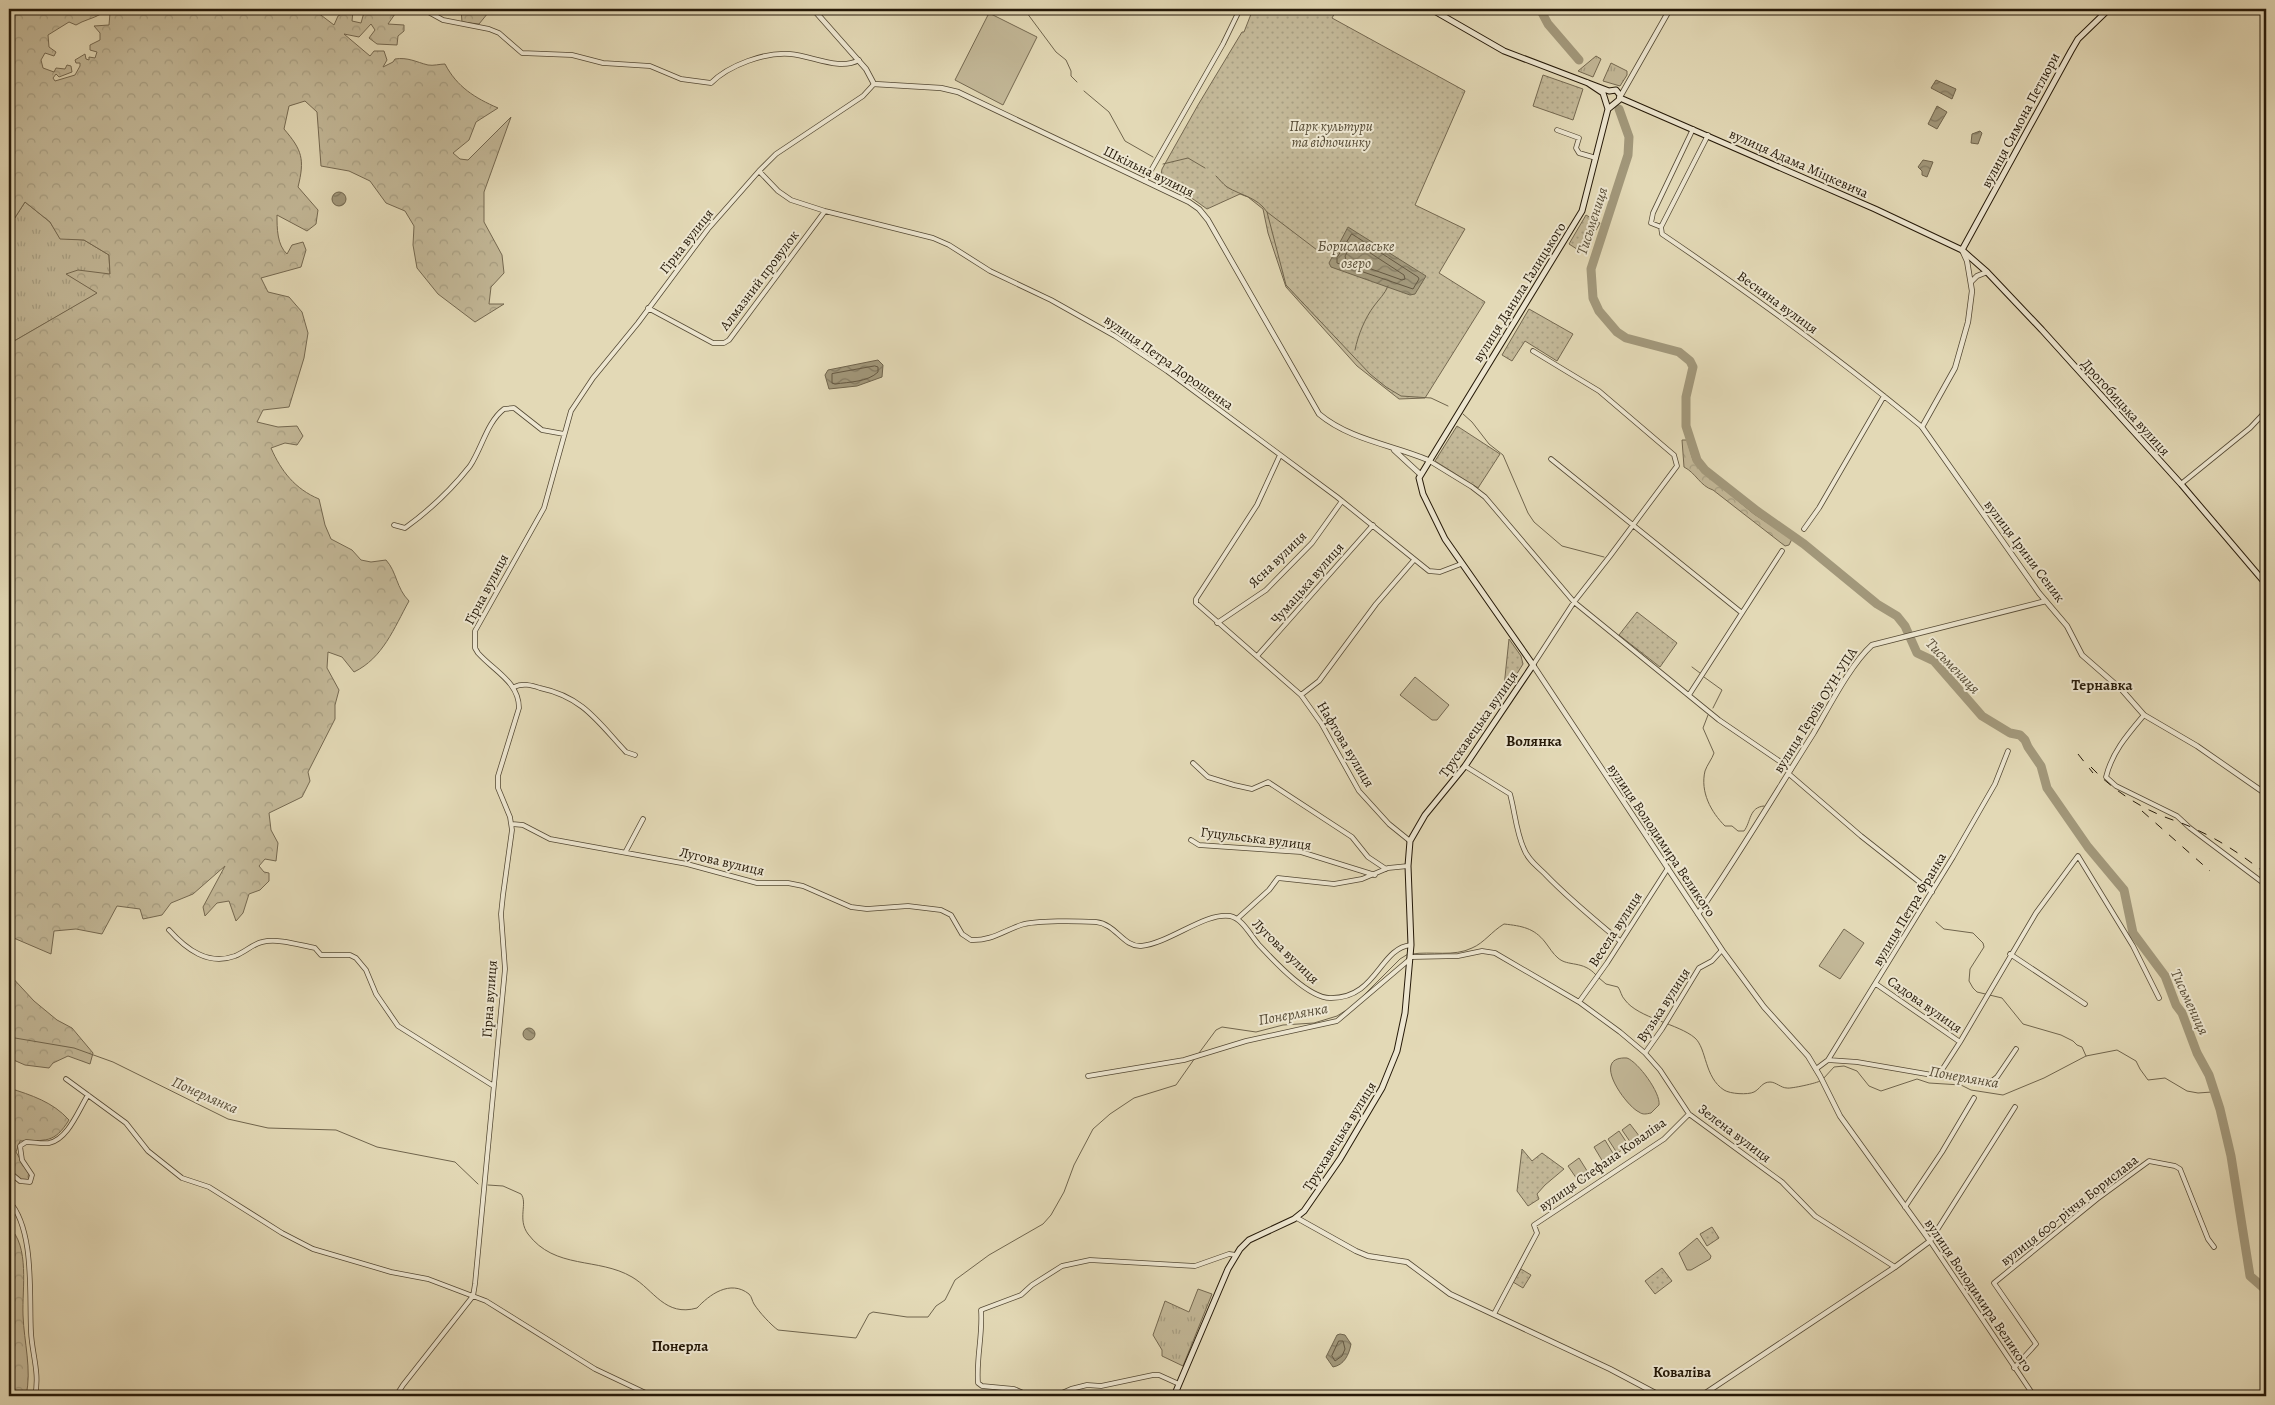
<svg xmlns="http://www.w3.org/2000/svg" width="2275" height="1405" viewBox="0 0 2275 1405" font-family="Alegreya,serif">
  <defs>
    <pattern id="grass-tufts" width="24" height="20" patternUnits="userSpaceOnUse" patternTransform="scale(1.25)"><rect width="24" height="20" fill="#c3b898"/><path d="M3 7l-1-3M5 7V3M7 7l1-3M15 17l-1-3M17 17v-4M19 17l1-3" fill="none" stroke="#a79e82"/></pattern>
    <pattern id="forest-crowns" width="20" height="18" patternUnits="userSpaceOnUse" patternTransform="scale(1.25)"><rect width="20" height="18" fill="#c3b898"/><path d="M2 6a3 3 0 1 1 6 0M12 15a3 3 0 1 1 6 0" fill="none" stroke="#a79e82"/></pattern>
    <pattern id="park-dots" width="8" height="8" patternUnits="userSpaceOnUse" patternTransform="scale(1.25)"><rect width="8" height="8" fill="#c3b898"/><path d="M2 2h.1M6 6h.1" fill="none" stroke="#a79e82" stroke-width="1.8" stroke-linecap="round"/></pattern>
    <pattern id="water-waves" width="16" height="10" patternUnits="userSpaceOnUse" patternTransform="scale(1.25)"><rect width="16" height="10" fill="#a2987b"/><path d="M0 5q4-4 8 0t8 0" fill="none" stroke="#847b63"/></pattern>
  </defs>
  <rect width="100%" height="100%" fill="#e3d9b6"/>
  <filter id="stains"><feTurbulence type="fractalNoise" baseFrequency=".004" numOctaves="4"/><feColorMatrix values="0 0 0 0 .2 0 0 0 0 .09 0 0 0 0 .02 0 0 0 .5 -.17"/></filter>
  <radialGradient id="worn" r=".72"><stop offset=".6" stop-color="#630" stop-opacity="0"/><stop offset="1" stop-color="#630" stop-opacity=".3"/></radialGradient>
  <path fill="url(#grass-tufts)" stroke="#746850" d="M1596,56L1601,59L1593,77L1578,71Z
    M1611,63L1627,71V75L1620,86L1603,81Z
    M25,202L50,222L60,238L84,240L109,255L110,275L67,274L98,293L9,344V227Z
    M1198,1289L1212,1294L1183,1366L1162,1356V1350L1153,1335L1165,1301L1189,1312Z"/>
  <path fill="url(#forest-crowns)" stroke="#746850" d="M9,9H100L101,14C92,19 84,20 76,25L69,22L48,35L49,47L56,52L54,56L45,53L41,60L43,68L54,72L56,68L65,69L67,65L71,66L72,72L59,77L56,74L53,78L55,81L75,75L80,66V63H76L75,60L85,54L86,59L89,60V57L95,58L97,52L90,50V45L100,40V33L94,26L109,25L110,13L102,9H313L334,25L338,16L349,10L353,11L352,21L361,23L365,9L382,10L390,9L395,14L388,24L404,25V31L398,36L397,45L377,44L369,38L375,30L371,24L359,37L344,34L370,56L374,51H384L387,60L383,67L393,62L395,59C408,57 416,62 428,65C433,66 440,64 445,64C457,87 475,98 498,108L476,122L469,140L453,153L460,159L468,160L511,117L484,192V222L502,255L504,273L491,287L489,304H504L475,322L438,294L417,268L413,245L414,226L405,211L386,203L370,181L349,171L321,166L317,112L305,101L289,106L284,129C302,150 305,159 298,187L318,210L316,224L307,231L277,215C277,228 277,245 287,254L292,245L303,242L306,250L301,267L261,278L268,292L289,297L302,312L308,333L304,358L289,407L263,410L257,422L278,427L297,426L303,436L297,445L285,443L271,448C281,471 295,489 319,499L325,525L331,539L352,550L361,560L371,562L386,560C397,572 396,588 409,601C394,628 383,658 354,672L342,657L328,652L327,668L339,690L335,705V719L308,772L310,781L302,797L269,813L271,830L278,843L276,861L265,859L259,866L264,872L269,873V881L260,890L249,894L243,913L236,921L229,901L217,903L205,916L203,907L225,866L193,894L171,903L162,915L143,919L140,909L117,906L102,934L76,929L54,931L51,954L9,936V344L97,293L66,274L78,270L110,274L109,255L84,240L60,239L50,222L25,202L9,227Z
    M461,9H486L488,13L479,24L462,22Z
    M1682,440H1687L1693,460L1703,472L1754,514L1792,539L1789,545L1785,546L1713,490C1700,486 1696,473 1684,467Z
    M9,974L34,1001L57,1020L72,1028L93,1053L90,1064L68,1056L53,1063L49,1068L25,1065L9,1058Z
    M9,1088C31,1095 53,1102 69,1120C54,1144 46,1140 20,1141L16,1152L29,1174V1178L26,1181L20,1179L9,1170Z
    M9,1227C30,1246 22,1289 23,1315C24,1343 32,1369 26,1396H9Z"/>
  <path fill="url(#park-dots)" stroke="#746850" d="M1253,9H1337L1332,18L1465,91L1415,205L1465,229L1439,273L1485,302L1425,398L1399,399L1357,366L1286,287L1268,233L1263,209L1248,197L1240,194L1207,209L1193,199L1160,181L1162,169L1198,105L1242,32H1244Z
    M1543,75L1583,89L1573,120L1533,106Z
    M1586,215L1600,223L1583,253L1569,244Z
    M1529,309L1573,334L1557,361L1525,341L1512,361L1502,355Z
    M1457,426L1500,454L1478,488L1435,461Z
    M1637,612L1677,643L1660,667L1619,635Z
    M1509,639L1521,656L1523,664L1503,696Z
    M1522,1149L1532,1161L1542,1153L1564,1169L1545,1185L1537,1194L1539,1199L1528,1206L1517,1191Z
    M1712,1227L1719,1238L1707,1246L1700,1234Z
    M1662,1268L1672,1281L1655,1294L1645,1281Z
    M1521,1269L1531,1275L1523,1288L1513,1282Z"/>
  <path fill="#c3b898" stroke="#746850" d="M989,13L1037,37L1003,105L955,80Z
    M1415,677L1449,705L1437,720H1432L1400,695Z
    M1844,929L1864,943L1840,979L1819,966Z
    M1627,1058C1638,1062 1661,1093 1659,1105L1651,1113C1646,1114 1643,1115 1639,1112C1627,1107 1589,1056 1627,1058Z
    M1630,1124L1640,1137L1631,1143L1622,1130Z
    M1619,1131L1629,1146L1617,1153L1608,1139Z
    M1605,1140L1614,1155L1603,1162L1594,1147Z
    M1579,1158L1589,1174L1579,1182L1568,1166Z
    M1697,1238L1711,1256L1710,1259L1691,1270H1687L1679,1253Z"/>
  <path fill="url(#water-waves)" stroke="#70654d" d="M1936,80L1956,89L1952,99L1931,88Z
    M1937,106L1947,112L1937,129L1928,124Z
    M1980,131L1982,133L1978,144L1971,143L1972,134Z
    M1923,160L1933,162L1927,177L1922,175V171L1918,167Z
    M332 199a7 7 0 1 1 14 0a7 7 0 1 1-14 0Z
    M1348,227L1426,276L1415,294L1410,295L1331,267L1329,263Z
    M878,360L883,365L882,377L857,386L829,389L825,375L828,370Z
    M523 1034a6 6 0 1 1 12 0a6 6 0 1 1-12 0Z
    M1340,1334L1345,1335L1351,1344C1349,1355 1344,1365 1333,1367L1326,1357L1337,1335Z"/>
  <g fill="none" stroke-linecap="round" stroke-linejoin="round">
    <path stroke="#645842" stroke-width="1" d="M1352,234L1418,277L1419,279L1413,289L1337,263V258Z
      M1355,243L1404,275L1405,279L1402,280L1346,260L1345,256L1352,244Z
      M875,366L878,367V372C868,382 849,382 835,384L832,383V374Z
      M1339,1341H1343L1345,1349L1342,1356L1335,1361L1332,1356Z"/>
    <path stroke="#70654d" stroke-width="1" d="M1024,9L1056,52L1066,60L1071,71V76L1077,82
      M1084,91L1109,112L1125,141L1153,157
      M1163,164L1188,158L1205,168
      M1216,176C1219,179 1223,184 1227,187C1242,196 1257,197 1267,212L1317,250
      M1267,212L1286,285L1370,374L1386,387L1401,396L1431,398L1448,406
      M1355,350C1358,335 1365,318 1374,306C1379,299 1385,294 1388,286
      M1463,414L1472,422L1489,444L1503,455L1528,513L1534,522L1562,546L1604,557
      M1692,667L1700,673
      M1704,677L1722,690L1713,708
      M1708,715L1703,728L1714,753C1712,759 1707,765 1705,771C1700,792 1711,812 1725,826H1732L1738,831H1744C1751,822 1749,807 1764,806
      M1936,922L1944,929L1973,933L1983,943L1984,947L1970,969L1969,981L1973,988L1977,992L2002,998L2023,1024L2061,1035L2073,1041L2077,1045L2082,1047L2086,1056
      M1412,954C1431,951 1454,957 1472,948C1484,943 1492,931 1504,924C1522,926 1534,928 1545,942C1549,947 1553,954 1558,958C1568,967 1583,960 1596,975
      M1599,978L1606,984L1618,987C1621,991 1621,996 1625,1000C1638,1018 1679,1024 1695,1038C1707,1049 1704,1077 1724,1090C1730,1094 1748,1095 1754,1092C1760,1089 1762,1082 1770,1082C1776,1082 1781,1088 1787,1088C1790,1089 1818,1083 1820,1081
      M1360,999L1400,959L1408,954
      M9,1037L74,1048L113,1062L228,1119L268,1128L336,1130L377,1147L455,1162L478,1184
      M1199,1053L1216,1030L1222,1027L1256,1032L1283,1025L1314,1023L1337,1016L1345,1011
      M1823,1079L1834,1067L1844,1066L1857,1071L1869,1086L1881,1091L1917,1079L1929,1083L1961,1085L1971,1090L2003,1095L2044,1078L2086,1056L2117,1050L2136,1061L2140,1069L2148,1080L2165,1078L2187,1091L2198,1093L2212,1092
      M488,1185L503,1186L521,1194C528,1203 517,1219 528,1234C555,1270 598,1257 632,1277C654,1290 665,1317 697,1308C709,1295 730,1279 749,1294C752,1297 752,1301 754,1304C759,1312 771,1325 778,1330L856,1338L869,1314L873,1312L907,1317H928L936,1306L945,1300L955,1280L989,1255L1043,1224L1051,1215L1064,1192L1074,1165L1093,1129L1110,1114L1134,1098L1176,1085L1195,1058"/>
    <path stroke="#a2987b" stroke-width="9" d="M1540,9L1548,24L1579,60
      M1619,109L1629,137L1628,155L1591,269L1593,298L1599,311L1617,332L1626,338L1679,352L1690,361L1693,367L1686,397V426L1697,460L1705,470L1757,511L1804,544L1877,604L1897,616L1905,626L1917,653L1934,661L1982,716L2010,733L2020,735L2025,740L2028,747L2041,766L2047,788L2088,847L2124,890L2133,933L2165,976L2176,1005L2182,1013L2197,1053L2209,1075L2220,1109L2231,1156L2250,1276L2266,1290"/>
    <defs>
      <path id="minor" d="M423,9L443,20L489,29L499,33L522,53L572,55L603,63L650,66L681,79L711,83C729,65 765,52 790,54C813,56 839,71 859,60
        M1557,130L1579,138L1576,148L1579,153L1596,158
        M1708,135L1661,227L1662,234C1752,295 1839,358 1922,427
        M759,171L778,191L791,200L825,211L933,238L949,245L990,271L1051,300L1115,336L1167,371L1337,497L1429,571L1440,572L1461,564
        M1145,181L1223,44L1240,9
        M1661,227L1651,223L1653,213L1693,129
        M648,308L713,343H724L729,340L825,211
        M1280,455L1257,505L1196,599V603L1301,695L1321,723L1359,791L1389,824L1410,841
        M1551,459L1742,613
        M1428,460L1472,487L1485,497L1574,602L1719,720L1791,769
        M2181,484L2250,428L2266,411
        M394,525L405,528C430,510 451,490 470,466C482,448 487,422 504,409L514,408L542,430L564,434
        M1804,529L1819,508L1884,396
        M1217,623L1266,590L1312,543L1342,501
        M1258,655L1373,525
        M1533,665L1574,602L1610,556L1677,466L1674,455L1599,391L1533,351
        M514,687C523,683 531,685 540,688C583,697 598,722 626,752L635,755
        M1301,695L1319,681L1376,604L1414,560
        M1689,695L1782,551
        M2144,715C2128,734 2112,752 2106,777L2116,786L2177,816L2190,828L2266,885
        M1193,763L1208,777L1234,785L1252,789L1268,782L1352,837L1368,857L1386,869
        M1465,766L1510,794C1515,812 1516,832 1524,849C1528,860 1538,867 1546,875C1569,899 1595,920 1620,941
        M1789,774L1861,836L1932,892
        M512,824L523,825L550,839L687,864L757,883H788L803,886L851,907L867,909L908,906L941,910L951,915L962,934L971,940C991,941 1003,931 1021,925C1036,920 1079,921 1096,922C1116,924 1123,947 1141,946C1170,943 1205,912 1230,916C1243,919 1250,935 1259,945C1274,961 1308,998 1330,998C1377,999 1379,948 1411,945
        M1191,840L1199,845L1301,852L1375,875
        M626,851L643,819
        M1237,919L1269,890L1278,878L1334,884L1362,879L1388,868L1408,866
        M169,930C186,949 208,966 235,956C245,952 253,944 262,942C278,938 299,945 315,948L321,955H350L356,958L366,970L376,994L398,1026L492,1085
        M2010,954L2085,1004
        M1411,957L1458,956L1482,951L1495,953L1579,1002L1620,1032L1645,1053L1660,1070L1689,1114L1782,1182L1815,1216L1895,1267
        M1876,984L1960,1042
        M1579,1002L1607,963L1668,868
        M1645,1053L1662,1029L1699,968L1712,961L1722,950
        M1828,1060L1857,1062L1938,1076L1992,1081L1997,1077L2016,1049
        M1816,1069L1828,1060L1953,857L1995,784L2008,751
        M1088,1076L1184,1060L1246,1041L1337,1021L1410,959
        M1938,1076L1960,1042L2036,913L2078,856L2133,946L2159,998
        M66,1079L126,1123L148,1151L182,1178L209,1187L282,1233L313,1249L391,1272L428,1279L486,1301L595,1369L652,1396
        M2015,1107L1930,1241L2034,1396
        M9,1172L20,1181L30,1182L32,1175L22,1160L20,1146L26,1142C33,1142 42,1144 49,1143C68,1139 78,1111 88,1095
        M9,1201C35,1230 29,1295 31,1332C32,1354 40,1373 35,1396
        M1905,1207L1942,1152L1974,1098
        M1494,1314L1537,1233L1534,1225L1664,1139L1689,1114
        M2014,1368L2036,1344L1994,1283L2097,1199L2149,1161L2175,1166L2180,1169L2208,1239L2214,1247
        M396,1396L403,1385L473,1296L475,1284L505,969L501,914L503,895L512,830L510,817L498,788V776L519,708C519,682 494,671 478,653L475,648V631L544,508L571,411L593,378L638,323L708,229L759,171L776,154L863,96L874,84
        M1030,1396L1014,1389L982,1386L978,1383C976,1358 983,1335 981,1310L1021,1295L1032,1285L1062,1266L1090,1260L1195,1266L1229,1254L1236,1255
        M1055,1396L1071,1389L1087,1385L1101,1386L1153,1375H1159L1179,1384"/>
      <path id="tertiary" d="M813,9L866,69L874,84L941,88L958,92L1189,202L1199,209L1208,220L1319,414C1350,440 1393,445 1428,460
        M1620,97L1670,9
        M1962,250L1967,261L1972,291L1968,322L1955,368L1922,427L2039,593L2067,626L2082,655L2122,690L2144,715L2197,746L2266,794
        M1971,282L1977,276L1987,272
        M1394,450L1420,474
        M1533,665L1722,950L1764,1007L1808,1056L1820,1076L1840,1116L1930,1241L1895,1267L1701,1396
        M1698,914C1739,855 1775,794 1813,734C1829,707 1850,665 1872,645L2046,601
        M1297,1218L1356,1251L1368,1256L1407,1262L1450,1294L1610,1369L1661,1396"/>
      <path id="secondary" d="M1431,9L1504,51L1609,91L1616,90L1620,95L1619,100L1608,109
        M1620,98L1875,209L1962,250L1987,272L2042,330L2181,484L2266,584
        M1962,250L2071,51L2078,39L2109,9
        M1174,1396L1228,1269L1240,1249L1249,1240L1294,1219L1304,1211L1340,1159L1382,1088L1397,1051L1405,1013L1411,945L1408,866L1410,841L1425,815L1465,766L1533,665L1445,539L1423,494L1419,478L1582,211L1608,109L1603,93L1588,83"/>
    </defs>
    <use href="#minor" stroke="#544934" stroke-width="5.5"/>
    <use href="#tertiary" stroke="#544934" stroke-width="6"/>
    <use href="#secondary" stroke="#251908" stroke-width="7"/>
    <use href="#minor" stroke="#ede6d0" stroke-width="4"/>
    <use href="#tertiary" stroke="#ede6d0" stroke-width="4.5"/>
    <use href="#secondary" stroke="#ede6d0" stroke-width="5"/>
    <path stroke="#251908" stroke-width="1" stroke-dasharray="9 9" stroke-linecap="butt" d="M2078,754L2093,773
      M2091,767C2110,787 2134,804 2160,815C2171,820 2184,823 2195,829C2220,840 2245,857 2266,874
      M2142,811L2210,871"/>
  </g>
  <g text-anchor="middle" stroke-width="4" stroke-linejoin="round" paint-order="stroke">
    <g font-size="14" fill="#251908" stroke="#ede6d0">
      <text transform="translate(2020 120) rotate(-62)" y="5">вулиця Симона Петлюри</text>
      <text transform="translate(1799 163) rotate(24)" y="5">вулиця Адама Міцкевича</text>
      <text transform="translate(1149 171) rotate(26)" y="5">Шкільна вулиця</text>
      <text transform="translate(686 241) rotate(-52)" y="5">Гірна вулиця</text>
      <text transform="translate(759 280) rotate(-53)" y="5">Алмазний провулок</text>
      <text transform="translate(1519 292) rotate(-58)" y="5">вулиця Данила Галицького</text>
      <text transform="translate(1778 302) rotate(36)" y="5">Весняна вулиця</text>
      <text transform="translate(1169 362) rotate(35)" y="5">вулиця Петра Дорошенка</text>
      <text transform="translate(2126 407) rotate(48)" y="5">Дрогобицька вулиця</text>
      <text transform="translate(2025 551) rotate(53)" y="5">вулиця Ірини Сеник</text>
      <text transform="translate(1277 559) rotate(-44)" y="5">Ясна вулиця</text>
      <text transform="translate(1307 583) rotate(-49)" y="5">Чумацька вулиця</text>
      <text transform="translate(486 589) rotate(-62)" y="5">Гірна вулиця</text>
      <text transform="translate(1815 710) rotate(-58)" y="5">вулиця Героїв ОУН-УПА</text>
      <text transform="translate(1478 724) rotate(-55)" y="5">Трускавецька вулиця</text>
      <text transform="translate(1346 744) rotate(59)" y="5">Нафтова вулиця</text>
      <text transform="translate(1256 838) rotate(7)" y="5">Гуцульська вулиця</text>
      <text transform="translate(1662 840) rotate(56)" y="5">вулиця Володимира Великого</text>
      <text transform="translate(722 861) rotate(13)" y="5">Лугова вулиця</text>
      <text transform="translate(1909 909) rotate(-59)" y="5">вулиця Петра Франка</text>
      <text transform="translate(1615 929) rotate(-57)" y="5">Весела вулиця</text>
      <text transform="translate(1286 951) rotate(44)" y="5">Лугова вулиця</text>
      <text transform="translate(489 999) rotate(-86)" y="5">Гірна вулиця</text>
      <text transform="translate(1925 1004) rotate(35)" y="5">Садова вулиця</text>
      <text transform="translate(1663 1005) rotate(-57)" y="5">Вузька вулиця</text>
      <text transform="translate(1735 1133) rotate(37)" y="5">Зелена вулиця</text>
      <text transform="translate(1339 1136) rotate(-58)" y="5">Трускавецька вулиця</text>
      <text transform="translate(1602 1164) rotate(-35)" y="5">вулиця Стефана Коваліва</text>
      <text transform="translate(2069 1210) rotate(-38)" y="5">вулиця 600-річчя Борислава</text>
      <text transform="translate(1979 1295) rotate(56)" y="5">вулиця Володимира Великого</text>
    </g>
    <g font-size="14" font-style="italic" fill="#544933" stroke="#ede6d0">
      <text x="1331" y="131">Парк культури<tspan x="1331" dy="16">та відпочинку</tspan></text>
    </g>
    <g font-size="15" font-style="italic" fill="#574c36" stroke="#ede6d0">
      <text transform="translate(1592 221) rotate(-72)" y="5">Тисьмениця</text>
      <text x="1356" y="251">Бориславське<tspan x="1356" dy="17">озеро</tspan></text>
      <text transform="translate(1953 666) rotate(46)" y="5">Тисьмениця</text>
      <text transform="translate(2190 1002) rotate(65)" y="5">Тисьмениця</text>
      <text transform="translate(1293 1014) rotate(-10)" y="5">Понерлянка</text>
      <text transform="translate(1964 1077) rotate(10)" y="5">Понерлянка</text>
      <text transform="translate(205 1095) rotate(24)" y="5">Понерлянка</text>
    </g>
    <g font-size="15" font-weight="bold" fill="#251908" stroke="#ede6d0">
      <text x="2102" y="690">Тернавка</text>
      <text x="1534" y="746">Волянка</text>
      <text x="680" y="1351">Понерла</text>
      <text x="1682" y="1377">Коваліва</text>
    </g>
  </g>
  <rect width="2275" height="1405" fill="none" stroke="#e3d9b6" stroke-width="30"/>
  <rect x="10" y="10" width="2255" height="1385" fill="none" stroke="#251908" stroke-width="2.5"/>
  <rect x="15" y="15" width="2245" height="1375" fill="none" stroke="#251908"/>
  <rect width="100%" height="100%" filter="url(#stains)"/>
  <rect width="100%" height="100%" fill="url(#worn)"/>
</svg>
